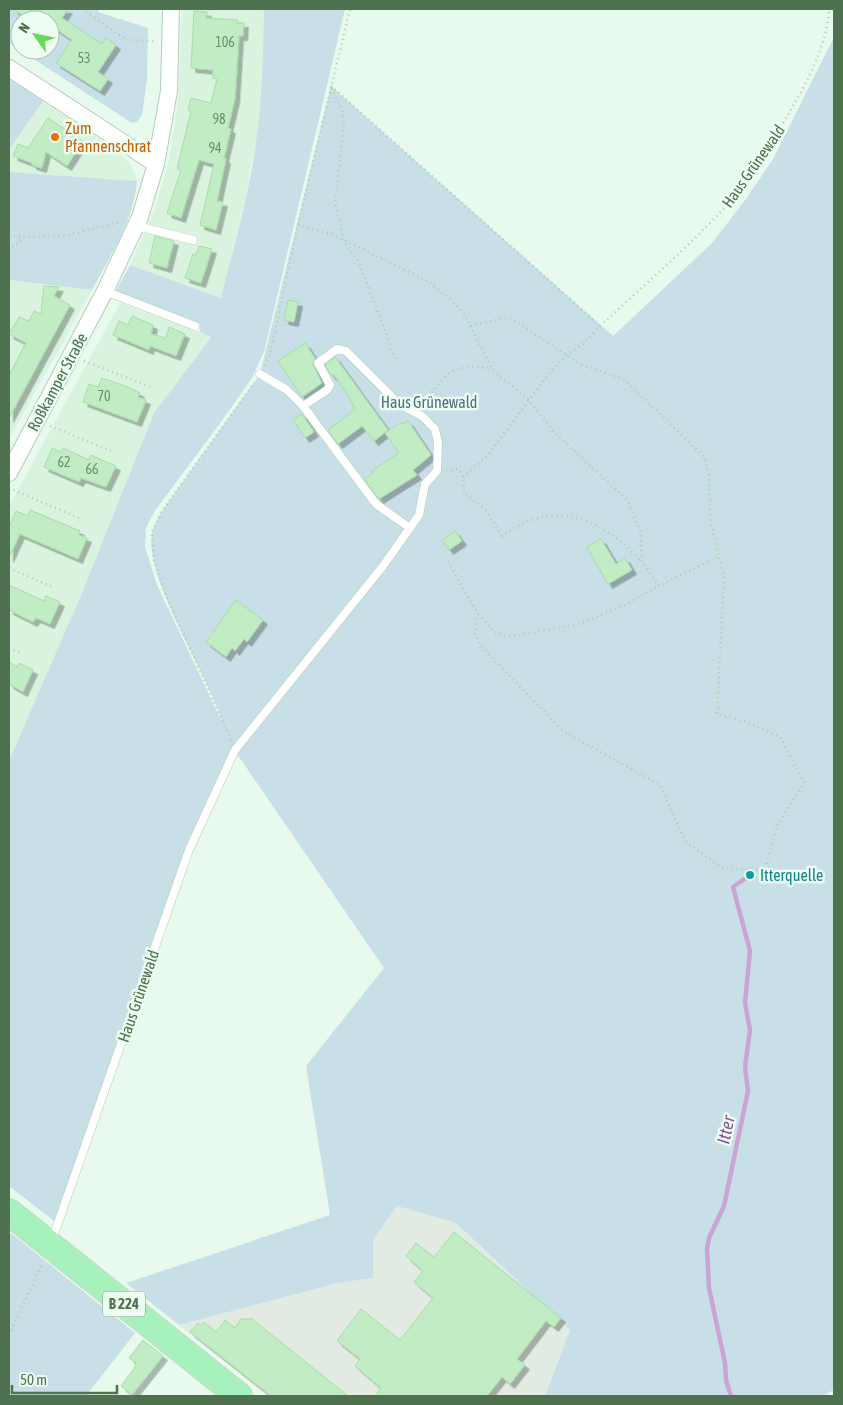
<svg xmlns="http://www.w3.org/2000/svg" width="843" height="1405" viewBox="0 0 843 1405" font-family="'Asap Condensed',sans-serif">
  <defs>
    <filter id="shadow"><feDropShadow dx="4.5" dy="4.5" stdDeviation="0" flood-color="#0004"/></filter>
  </defs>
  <rect width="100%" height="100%" fill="#e8faed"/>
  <path fill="#daf3df" d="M182,9H264L263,84L257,136L245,200L221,298L130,265L155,209L169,161L178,101Z
    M9,79L121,154L131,165L137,181L9,172Z
    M9,280L92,290L9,439Z
    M120,303L211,336L154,413L84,588L9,761V506Z"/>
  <path fill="#e1ebe2" d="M397,1206L456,1223L570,1330L545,1396H268L179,1325L338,1283L373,1278V1240Z"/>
  <path fill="#c8dfe7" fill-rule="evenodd" d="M9,9H98V12L148,28L147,79L142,115L137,122L132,123L9,43ZM20,20H50V50H20Z
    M264,9H345L264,352L252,378L221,422L154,512L146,528L145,547L157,585L223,724C209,675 144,580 152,533C154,525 158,518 162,511L260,374L331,86L613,336L712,243L746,199L773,159L834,37V1390L822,1396H545L570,1330L456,1223L397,1206L373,1240V1278L338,1283L179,1325L126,1283L330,1215L306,1066L384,968L235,751L189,850L58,1224L9,1186V761L84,588L154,413L211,337L200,332V324L115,292L130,265L221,298C234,244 251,189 257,134C263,92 263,51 264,9Z
    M9,79L43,101L9,150Z
    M9,172L137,181C134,220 110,256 92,290L9,280Z
    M11,1233L135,1333L86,1396H9V1238Z"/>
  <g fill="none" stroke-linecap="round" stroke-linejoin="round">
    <path stroke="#caa5d3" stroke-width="4.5" d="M731,1396L726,1380L725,1363L709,1288L707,1249L709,1238L724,1206L748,1091L745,1067L750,1030L745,1003L750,951L733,887L750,875"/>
  </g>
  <path fill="#c2edc4" stroke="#a4dea6" filter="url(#shadow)" d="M13,9H68L62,18L102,44L106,38L116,45L98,72L108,79L100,91L56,63L72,40L50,25V20H30Z
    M194,11L207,12L206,18L238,20L237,23H244L243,36H239L235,99L228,128L231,129L224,158L226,159L217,201L223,202L216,230L200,225L214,164L199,160L181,218L167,213L181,170L177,169L191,111L188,110L191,98L211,103L217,79L213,78V70L191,68Z
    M48,118L83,141L67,166L46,152L42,168L32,165V163L13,156L18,144L28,148Z
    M155,236L174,241L167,268L149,263Z
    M199,246L212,249L201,283L185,278L193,254L196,255Z
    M44,286L59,287L54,296L70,305L9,418V375L26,343L9,334L19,317L29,321L34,311L41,314Z
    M288,300L298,302L294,322L284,320Z
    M132,316L153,325L151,334L166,338L169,327L185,334L176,356L150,346L149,350L113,335L119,321L128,325Z
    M305,343L315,358L313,365L322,383L302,397L278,361Z
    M335,357L388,430L374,441L362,426L338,444L328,430L355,409L348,395L334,375L332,376L325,365Z
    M102,378L128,387L140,393L138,397L146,400L137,422L83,402L89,384L98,387Z
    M302,414L314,432L305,438L293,420Z
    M408,421L431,455L413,470L417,475L379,499L364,479L373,473L372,471L399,453L385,433L402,422L403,424Z
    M52,448L61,452L63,448L89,460L91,455L116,466L106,487L81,478L79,482L44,467Z
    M30,510L80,531L79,535L87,538L78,559L20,534L9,558V528L16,511L28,516Z
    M455,531L462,541L449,550L442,540Z
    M601,539L616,564L625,558L632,570L608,584L587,547Z
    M9,585L44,601L46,596L60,602L50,624L36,618L33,622L9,610Z
    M236,600L263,620L247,642L244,639L235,651L232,648L226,657L206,642Z
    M9,662L17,667L19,663L33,670L23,692L9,684Z
    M454,1232L561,1318L554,1327L546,1321L517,1359L525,1365L510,1384L502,1377L487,1396H375L381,1388L355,1366L360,1359L337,1341L361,1309L400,1340L433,1298L414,1282L423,1271L406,1256L416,1243L434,1257Z
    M241,1319H252L348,1396H271L190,1332L198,1323L202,1326L204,1322L216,1332L225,1320L235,1328Z
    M143,1340L163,1356L132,1395L121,1386L135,1367L136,1363L129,1358Z"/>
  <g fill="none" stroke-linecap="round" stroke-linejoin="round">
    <defs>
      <path id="service" d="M137,226L193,240
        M105,291L195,326
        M260,374L287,390L303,406L376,504L410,528
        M52,1240L189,850L235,750L383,566L419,515L425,484L437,471L438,443L435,429L422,416L399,404L346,351L337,349L318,363L330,385L327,390L303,406"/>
      <path id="minor" d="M9,68L156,164
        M9,473L105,291L140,217L156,164L169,91L171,9"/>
      <path id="primary" d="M9,1212L239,1396"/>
    </defs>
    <use href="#service" stroke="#b2cdb4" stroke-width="9"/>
    <use href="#minor" stroke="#b2cdb4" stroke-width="18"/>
    <use href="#primary" stroke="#cad5ca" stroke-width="28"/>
    <path stroke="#a5d2a7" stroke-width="2.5" stroke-dasharray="1 4" stroke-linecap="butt" d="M84,9L83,10L127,40L156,41
      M331,86L600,326
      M332,88L342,110L344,124L335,203L344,242L359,262L396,360
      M298,225L332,234L429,282L449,298L464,314L470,326L505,318L512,319L582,365L625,380L704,457L709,474L710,518L719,556L659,586L642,562L641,534L628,501L554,432L529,401L492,369L470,326
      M9,236L24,237
      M9,251L24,237L63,236L120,222
      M84,361L151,387
      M264,365L270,354L298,225L350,9
      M413,399C435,396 433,388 447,375C458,365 479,366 492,369
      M50,426L111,451
      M446,470L458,469L463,477L464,493L485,509L502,536C516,527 531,518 548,516C583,511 620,537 642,562
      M463,477L488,455L548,375L567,355L584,343L600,326C639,290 679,255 716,217C746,186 769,148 790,111C808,81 827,45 829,9
      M9,488L81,519
      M448,562L478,614L495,632L508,637L579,624L627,604L658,586
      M9,568L52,587
      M478,614L474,633L482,647L563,731L660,785L686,842L724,869L765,870L777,826L804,783L780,737L747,722L717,714L724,575L719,556
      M9,648L22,654
      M231,740L164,590L154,561L152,533L162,511L254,383
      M9,1335L42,1264"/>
    <use href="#service" stroke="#fff" stroke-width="8"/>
    <use href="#minor" stroke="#fff" stroke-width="16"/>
    <use href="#primary" stroke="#a7f2bc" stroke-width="26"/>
  </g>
  <circle fill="#e8710a" stroke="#eefdf2" stroke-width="2" cx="55" cy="137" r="5"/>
  <circle fill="#0f9aa8" stroke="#eefdf2" stroke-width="2" cx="750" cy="875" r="5"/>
  <g text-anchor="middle" stroke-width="5" stroke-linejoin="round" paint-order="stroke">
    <g font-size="14" fill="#6b916c">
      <text x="225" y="47">106</text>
      <text x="84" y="63">53</text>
      <text x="219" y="124">98</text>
      <text x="215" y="153">94</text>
      <text x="104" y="401">70</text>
      <text x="64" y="467">62</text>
      <text x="92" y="474">66</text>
    </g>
    <rect fill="#eefdf2" stroke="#7e9c80" stroke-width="1" x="103" y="1291.5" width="42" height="25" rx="4"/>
    <g font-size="15" font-weight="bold" fill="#4e724f">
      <text x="124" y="1309">B 224</text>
    </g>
    <g font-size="16" fill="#c56008" stroke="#eefdf2" text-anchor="start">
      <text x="65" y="134">Zum<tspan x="65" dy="18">Pfannenschrat</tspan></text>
    </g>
    <g font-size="16" fill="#4e724f" stroke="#eefdf2">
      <text transform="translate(753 166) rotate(-55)" y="6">Haus Grünewald</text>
      <text transform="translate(57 382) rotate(-62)" y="6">Roßkamper Straße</text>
      <text transform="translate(138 996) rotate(-71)" y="6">Haus Grünewald</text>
    </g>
    <g font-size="16" fill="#4e6f82" stroke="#eefdf2">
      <text x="429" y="408">Haus Grünewald</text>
    </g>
    <g font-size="16" fill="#0d838f" stroke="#eefdf2" text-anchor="start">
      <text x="760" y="881">Itterquelle</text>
    </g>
    <g font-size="18" font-style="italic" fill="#8b5497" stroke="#eefdf2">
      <text transform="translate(726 1130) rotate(-78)" y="6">Itter</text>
    </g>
  </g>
  <rect width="843" height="1405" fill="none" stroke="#4e724f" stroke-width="20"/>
  <g transform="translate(35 35) rotate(303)"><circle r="24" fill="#eefdf2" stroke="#aec5b1"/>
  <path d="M0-4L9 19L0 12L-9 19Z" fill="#6ad859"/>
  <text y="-8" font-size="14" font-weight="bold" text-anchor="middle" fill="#4e724f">N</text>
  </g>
  <path d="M12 1385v8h105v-8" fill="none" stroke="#4e724f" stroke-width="2.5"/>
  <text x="20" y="1385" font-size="15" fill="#4e724f" stroke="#eefdf2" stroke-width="4" paint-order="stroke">50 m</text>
</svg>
